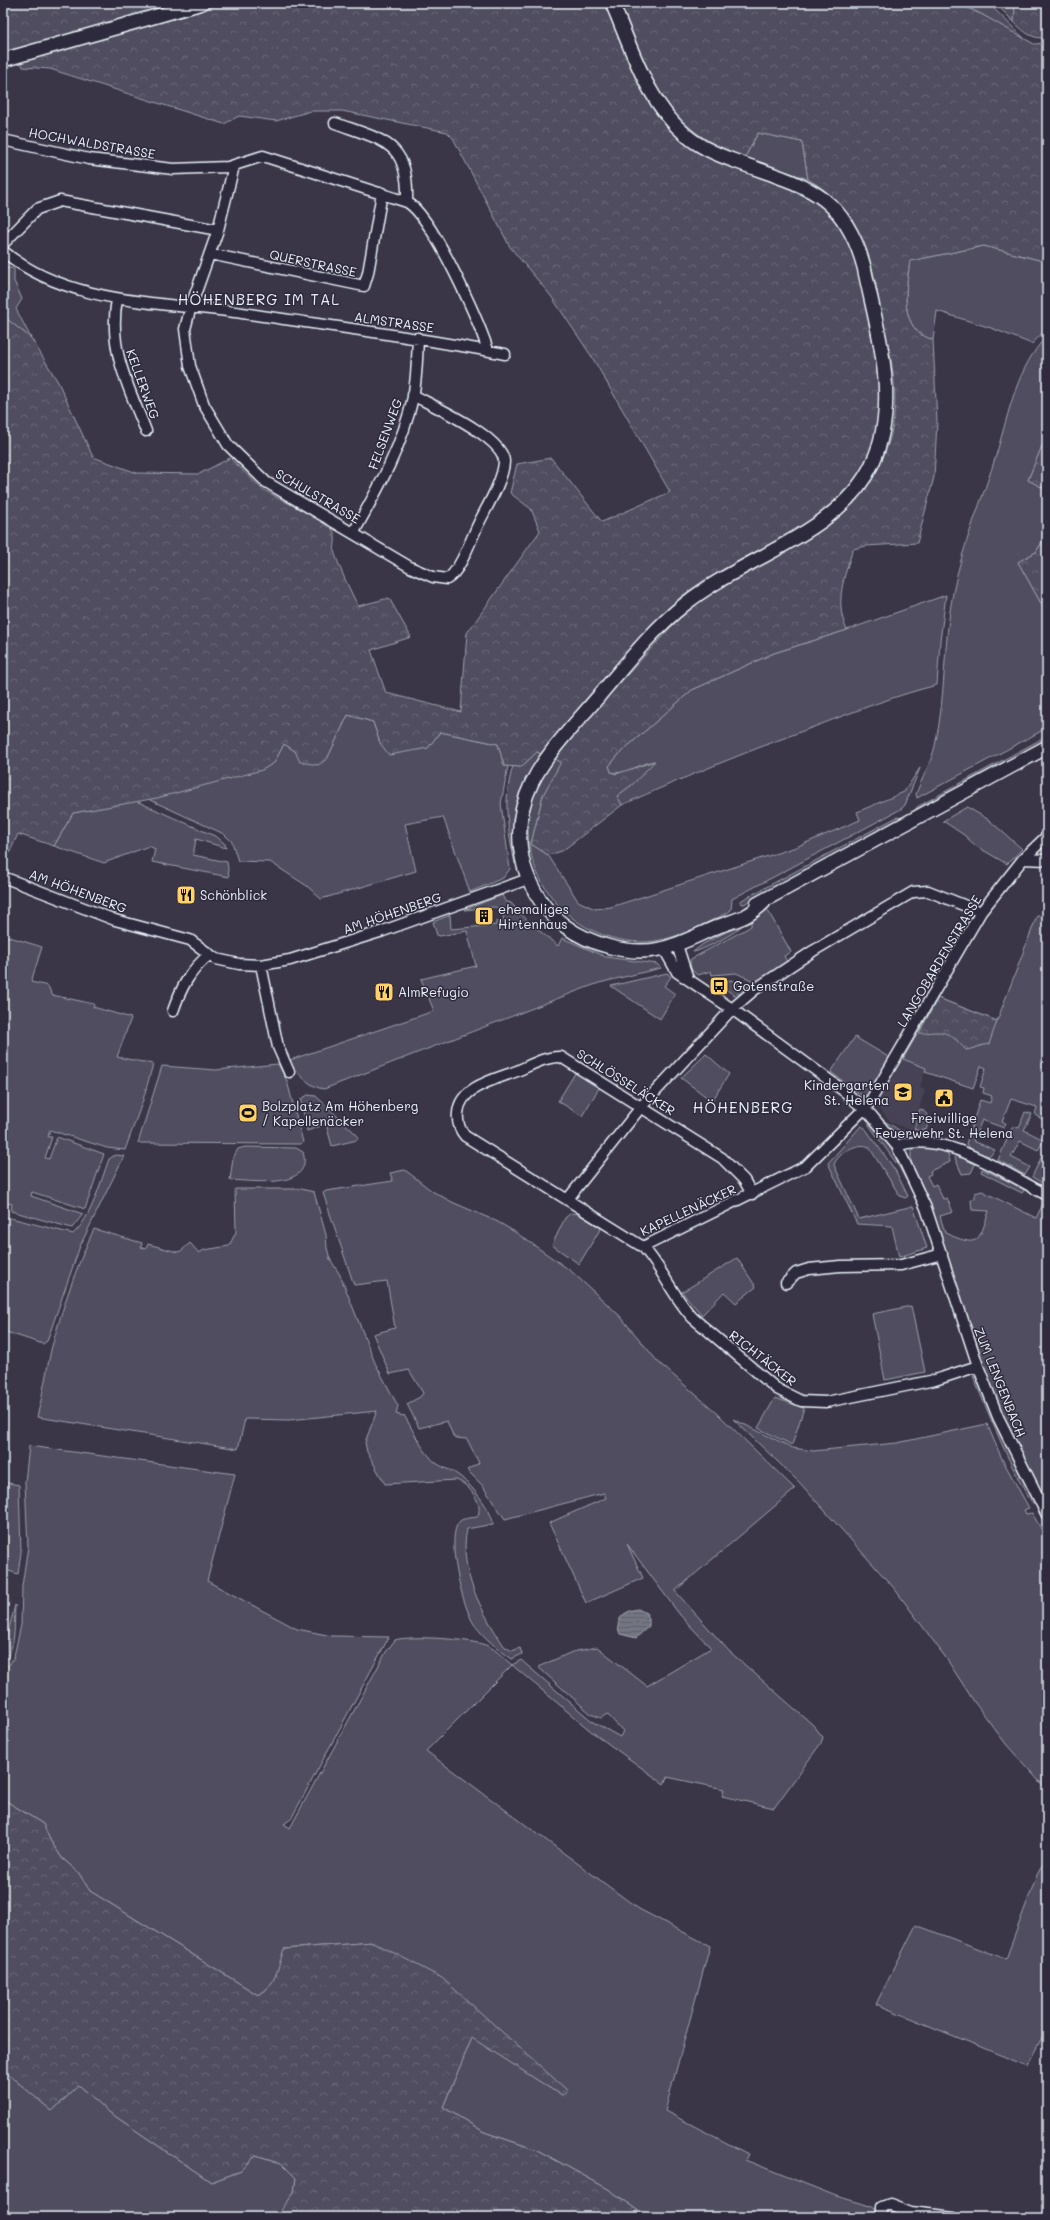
<svg xmlns="http://www.w3.org/2000/svg" width="1050" height="2220" viewBox="0 0 1050 2220" font-family="Mali,sans-serif">
  <defs>
    <pattern id="forest-crowns" width="20" height="18" patternUnits="userSpaceOnUse"><rect width="20" height="18" fill="#504e5f"/><path d="M2 6a3 3 0 1 1 6 0M12 15a3 3 0 1 1 6 0" fill="none" stroke="#696877"/></pattern>
    <pattern id="water-rules" width="6" height="5" patternUnits="userSpaceOnUse"><rect width="6" height="5" fill="#737482"/><path d="M0 2.5h6" fill="none" stroke="#5f6069"/></pattern>
  </defs>
  <rect width="100%" height="100%" fill="#3a3648"/>
  <filter id="ink" filterUnits="userSpaceOnUse"><feTurbulence type="fractalNoise" baseFrequency=".025" numOctaves="2"/><feDisplacementMap in="SourceGraphic" scale="8" xChannelSelector="R" yChannelSelector="G"/><feConvolveMatrix kernelMatrix="1 2 1 2 8 2 1 2 1" color-interpolation-filters="sRGB"/></filter>
  <g filter="url(#ink)">
    <path fill="#464354" d="M903,1059L926,1068L920,1088L925,1090L912,1131L891,1122L878,1108L881,1095Z"/>
    <path fill="#504e5f" stroke="#9ca0ac" d="M957,3H988L1026,40L981,14Z
      M995,3H1015L1014,22Z
      M758,133L802,142L808,179L745,157Z
      M984,246L1047,262V328L1032,344L991,328L937,311L933,340C928,338 920,335 917,331C900,313 907,283 910,261Z
      M3,268H14V281L22,299L16,309L31,338L3,316Z
      M1047,336V434L1028,480L1047,490V534L1036,552L1018,562L1047,614V728L917,798L916,794C922,778 931,763 935,746C946,696 943,644 953,593C962,545 983,499 997,452C1009,412 1017,367 1047,336Z
      M946,595L940,641L937,685C897,695 858,710 819,725C753,749 687,776 622,805L617,796L633,784L654,761C641,763 624,776 611,772L609,766L621,752L692,690L774,653L847,630Z
      M348,715L373,722L380,743L428,748L440,732L498,744L504,766H508L501,804L510,869L503,878L470,892L443,817L405,824L416,871L321,899L307,886L270,862L238,861L232,842L224,834L148,799L274,763L284,744L295,751L327,759Z
      M1047,736V742L915,810L917,807Z
      M537,752L542,754C523,780 515,810 514,842C514,850 517,857 515,864C508,829 502,802 513,766L521,767Z
      M555,759L562,762L543,795L531,844L548,855L578,901L595,909L611,907L796,847L860,820L857,812L904,792L920,768L905,805L901,809L732,899L731,910L727,913C701,926 671,942 641,942C560,941 503,856 539,781C543,773 549,766 555,759Z
      M136,801L217,837L225,844L226,848L196,839L193,855L227,862L229,877L152,862L155,849L149,846L104,863L54,846L73,813Z
      M967,807L989,820L1022,849L1007,864L976,846L964,835L943,821Z
      M897,817L902,818L762,894L744,904L740,903L742,900Z
      M502,895L505,901L511,903L530,923L558,946L562,938L606,957L657,964L661,968L599,983L577,991L324,1089C308,1087 298,1072 287,1061L434,1011L421,979L476,966L467,931L440,936L437,935L433,922L450,915L451,929L496,925V922L504,921L501,908L494,907L464,910Z
      M767,909L791,952L784,956L787,962L756,982L736,973L712,975L711,971L698,975C692,972 688,966 691,959L748,928L751,926V918Z
      M1037,916H1047V1122L1035,1115L1037,1107L1011,1099L1002,1122L1006,1123L1004,1128L982,1120L973,1141L995,1150L990,1156C983,1155 970,1150 966,1144L980,1100L990,1103L992,1096L983,1093L984,1088L980,1087L986,1068L981,1066L973,1088L925,1072L926,1068L903,1059L938,998L997,1021Z
      M739,925H742C740,931 700,952 693,952L703,944Z
      M3,935L42,947L31,982L48,986L52,995L94,1004L93,1007L131,1018L117,1057L153,1064L143,1100L125,1150L107,1148L50,1130L48,1137H52L45,1158L49,1159L57,1137L104,1154L85,1209L32,1192L31,1196L83,1214L72,1228L11,1211L12,1204L8,1203L7,1210H3Z
      M667,973L671,977L664,986L675,994L660,1019L611,986Z
      M731,980L742,985L744,990L742,993L734,995L717,983Z
      M855,1037L890,1058L870,1093L865,1096L858,1093L831,1072Z
      M706,1054L729,1074L712,1101L681,1078Z
      M278,1064L287,1081L303,1142L301,1144L138,1143L162,1066L216,1070Z
      M577,1070L601,1085L582,1116L558,1101Z
      M308,1095L316,1096L358,1136L357,1140L332,1146L326,1124L307,1131L301,1099Z
      M920,1109C930,1113 929,1122 926,1130L921,1129L920,1131L914,1129Z
      M1025,1112L1032,1114L1024,1130L1044,1140L1038,1150L1020,1141L1011,1157L1030,1167L1025,1175L998,1160L1013,1126L1019,1128Z
      M878,1117L899,1130L919,1135V1137C900,1137 889,1131 878,1117Z
      M869,1122L890,1147L913,1189H911L899,1167L869,1125Z
      M861,1126L865,1128L895,1170L908,1196L905,1198L900,1196L869,1147C858,1141 837,1154 834,1165L859,1219L913,1206L927,1248L899,1257L892,1226L857,1224L828,1163Z
      M1047,1145V1157L1041,1169L1047,1173V1186L1032,1177Z
      M920,1146L947,1150L950,1162L930,1171L931,1174L927,1176L932,1186L936,1184L943,1199L947,1198L953,1212L940,1216L945,1233C978,1247 978,1245 989,1211L972,1210L971,1200L975,1199V1193L982,1191L1036,1218L1043,1204L1047,1205V1504C1015,1447 990,1387 969,1325C951,1270 936,1214 911,1162V1152Z
      M245,1147L296,1148L303,1152C314,1190 253,1181 230,1180L233,1158L238,1149Z
      M957,1154L976,1162L971,1173L962,1174L955,1158Z
      M115,1155L124,1156L80,1246L47,1341L43,1344L3,1331V1216L73,1234C92,1217 100,1183 109,1159Z
      M982,1169L1025,1189L1022,1193L981,1172Z
      M405,1170L432,1191L452,1202L498,1222L515,1232L571,1271L619,1315L658,1362L717,1413L795,1489L675,1591L729,1651L813,1725L823,1737L821,1743L774,1808L722,1796L724,1789L667,1777L664,1784L592,1732L512,1665L426,1751L639,1909L710,1946L665,2111L748,2154L745,2160L836,2196L871,2206L875,2209L877,2217H648L608,2189L537,2150L484,2132L443,2107L472,2037L562,2096L373,1942L284,1949C279,1967 276,1986 258,1995L90,1891L78,1872L62,1858L50,1840L43,1824L3,1799V1669L10,1664L14,1656L21,1625L22,1586L28,1546L25,1482L29,1446L235,1474L207,1581L297,1629L332,1636L389,1637L291,1819L284,1824L290,1828L386,1652L395,1640C410,1635 473,1639 488,1646C497,1650 504,1659 512,1665L521,1660L593,1722L620,1737L623,1731L621,1729L607,1714L601,1718L591,1714L538,1667L572,1652L597,1647L647,1686L711,1648L680,1615L627,1544L643,1578L586,1603L549,1523L606,1498L604,1493L505,1519L482,1485L467,1470L479,1463L467,1439L454,1438L447,1421L419,1428L407,1404L420,1397L423,1393L409,1370L390,1374L373,1334L395,1328L387,1281L354,1285L323,1193L326,1191L393,1181L390,1173Z
      M235,1189H301L314,1192L326,1235L327,1248L330,1259L340,1275L375,1363L398,1406L396,1414L403,1416L404,1415C412,1428 419,1445 430,1457C437,1467 449,1468 458,1475C470,1483 493,1511 493,1524L467,1529C458,1571 482,1612 504,1646L512,1651L520,1648L522,1654L512,1659C498,1649 484,1638 474,1624C463,1608 444,1535 460,1521C463,1518 472,1518 477,1517C485,1505 469,1484 456,1480L385,1484L367,1452L365,1442L377,1411L289,1420L245,1419L238,1449L37,1417C43,1395 46,1372 51,1350C62,1309 76,1267 94,1229L142,1243L141,1247L146,1249L148,1244L177,1252L181,1251L190,1243L199,1253L204,1250L229,1246L236,1232Z
      M571,1213L578,1214L601,1228L579,1264L552,1245L565,1218Z
      M737,1258L756,1287L736,1303L724,1292L702,1315L682,1292Z
      M911,1306L925,1372L885,1380L872,1314Z
      M973,1376L978,1379L1036,1503L1035,1505C1022,1496 981,1396 973,1376Z
      M775,1398L804,1408L792,1445L758,1428Z
      M733,1419L793,1448L813,1451L897,1443L987,1424L1002,1459L1029,1508L1024,1510L1026,1514L1032,1513L1047,1539V1790L1006,1744L975,1703L946,1658L894,1588L799,1482Z
      M3,1482L19,1485L21,1552L18,1574L3,1569Z
      M15,1605C14,1623 17,1648 3,1663C3,1643 11,1624 15,1605Z
      M1047,1856V2028L1027,2066L876,2004L916,1925L1006,1959L1037,1875Z
      M3,2070L52,2111L79,2085L109,2112L211,2182L241,2171L256,2155L281,2163L296,2177L294,2193L277,2217H3Z"/>
    <path fill="url(#forest-crowns)" stroke="#9ca0ac" d="M3,3H173L3,54Z
      M227,3H605C627,55 645,125 699,152C715,160 732,165 748,171C776,182 808,191 829,213C857,240 860,282 868,318C883,394 893,456 824,510C800,529 771,543 744,558C721,571 695,584 675,602C662,613 651,627 639,640C605,676 572,714 542,754L537,752L521,767L504,766L498,744L440,732L428,748L389,755L380,743L373,722L348,715L327,759L318,765L300,762L295,751L284,744L274,763L262,770L157,798L73,813L54,846L18,834L3,867V316L31,338L58,382L93,457L137,473L199,474L230,458L262,489L329,525C341,539 331,544 336,557C342,574 350,590 358,606L389,598L411,637L371,650L386,693L461,712L467,633L540,531L531,509L510,493L517,464L551,458L602,522L670,492L592,357L551,296L510,247L453,138L447,132L342,111H311L276,121L239,116L224,124L50,69L23,67L21,62Z
      M620,3H957L981,14L1034,44L1047,43V262L984,246L910,261C907,283 900,313 917,331C920,335 928,338 933,340L937,422L934,477L917,543L866,546L853,549C844,577 834,603 847,630L774,653L692,690L621,752L609,766L611,772L616,774L655,761L633,784L617,796L622,805L562,851L548,855L531,844L543,795L561,762L555,759C582,725 610,693 640,661C657,642 675,621 696,604C730,577 773,559 811,537C854,511 889,468 894,416C898,380 887,341 880,306C870,250 860,210 808,179L802,142L758,133L745,157C662,130 652,75 620,3Z
      M1015,3H1047V38C1032,39 1025,33 1014,22Z
      M1047,434V490L1028,480Z
      M1047,534V614L1018,562L1036,552Z
      M938,998L997,1021L989,1044C980,1045 974,1049 966,1050C956,1040 950,1031 935,1032C929,1032 924,1034 919,1033Z
      M3,1799L43,1824L50,1840L62,1858L78,1872L90,1891L258,1995C276,1987 278,1966 284,1949L373,1942L442,1978L568,2091L562,2096L472,2038L443,2107L484,2132L537,2150L608,2189L648,2217H276L294,2193L296,2178L281,2163L256,2155L241,2171L211,2182L109,2112L79,2085L52,2111L3,2070Z"/>
    <path fill="url(#water-rules)" stroke="#a2a6b1" d="M638,1609L646,1613L649,1618V1626L636,1638L620,1634C614,1620 623,1611 638,1609Z"/>
    <g fill="none" stroke-linecap="round" stroke-linejoin="round">
      <defs>
        <path id="minor" d="M335,123C385,141 409,142 407,202
          M3,140L89,159L173,169L228,167L263,156L407,202C433,217 478,320 488,350
          M234,166L218,230L191,306L185,329L190,366L204,405L228,445L266,482L410,567L433,577L447,579C459,573 470,542 476,529C484,511 503,482 504,462C505,438 433,406 413,395
          M3,244L37,209L60,201L218,230
          M3,251C67,305 163,302 242,313C330,326 418,337 505,354
          M210,254L364,286L368,273L382,193
          M117,299C108,350 128,385 146,431
          M354,532C378,489 403,445 413,397C417,378 417,358 418,338
          M1023,859L1047,860
          M3,877L115,920L190,940L216,959L239,964L261,965L290,960L383,931L528,879
          M677,945L688,979
          M664,949L677,972L732,1009L844,1091L871,1115L897,1146L926,1208L978,1366L998,1417L1047,1515
          M261,965L278,1047L289,1072
          M173,1011C181,988 190,970 209,955
          M897,1146C943,1129 1007,1175 1047,1195
          M752,1194L744,1180L722,1158L561,1057C546,1056 531,1065 517,1071C497,1079 460,1086 458,1113C457,1122 459,1129 465,1136L643,1247C663,1269 673,1297 693,1318L777,1389L801,1401L826,1402L935,1380L978,1366
          M567,1200L641,1107L732,1009L754,990L813,951L913,892L928,891L981,912
          M643,1247L806,1166L868,1105L981,912L1023,859L1047,836
          M786,1283L796,1273L809,1269L840,1266L901,1265L942,1254
          M882,2217V2207L890,2204L911,2212L954,2217"/>
        <path id="major" d="M612,3C632,49 647,103 687,136C701,148 718,155 735,161C802,186 843,190 864,267C877,331 901,402 872,464C839,534 743,557 685,604C652,630 626,664 599,696C555,748 504,791 524,866C531,889 545,911 565,926C589,944 629,956 660,949C681,945 699,934 719,926C738,919 748,918 764,902
          M3,60L202,3
          M757,904L1047,747"/>
      </defs>
      <use href="#minor" stroke="#e8f1f8" stroke-width="13"/>
      <use href="#major" stroke="#e8f1f8" stroke-width="16"/>
      <use href="#minor" stroke="#2f2a3d" stroke-width="10"/>
      <use href="#major" stroke="#2f2a3d" stroke-width="13"/>
    </g>
  </g>
  <defs>
    <symbol id="restaurant-square" viewBox="-11 -11 22 22"><rect x="-9" y="-9" width="18" height="18" rx="4" fill="#ffd166" stroke="#2f2a3d"/><path d="M-5-6h1v4h1v-4h1v4h1v-4h1v5L-1.5 .5V6h-2V.5L-5-1ZM5-6V6H3V1.5H1.5Q1.5-4 5-6Z" fill="#111"/></symbol>
    <symbol id="building-square" viewBox="-11 -11 22 22"><rect x="-9" y="-9" width="18" height="18" rx="4" fill="#ffd166" stroke="#2f2a3d"/><path d="M-4-6H4V6H1V3H-1V6H-4ZM-2.5-4.3h1.7v1.8h-1.7ZM.8-4.3h1.7v1.8H.8ZM-2.5-1h1.7V.8h-1.7ZM.8-1h1.7V.8H.8Z" fill="#111"/></symbol>
    <symbol id="bus-square" viewBox="-11 -11 22 22"><rect x="-9" y="-9" width="18" height="18" rx="4" fill="#ffd166" stroke="#2f2a3d"/><path d="M-5-6H5V4H4V6H2V4H-2V6H-4V4H-5ZM-3.5-4V0h7V-4ZM-3.5 1.2v1.5H-2V1.2ZM2 1.2v1.5H3.5V1.2Z" fill="#111"/></symbol>
    <symbol id="school-square" viewBox="-11 -11 22 22"><rect x="-9" y="-9" width="18" height="18" rx="4" fill="#ffd166" stroke="#2f2a3d"/><path d="M0-5L7-2L0 1L-7-2ZM-4 1L0 2.5L4 1V4Q0 6-4 4Z" fill="#111"/></symbol>
    <symbol id="civic-square" viewBox="-11 -11 22 22"><rect x="-9" y="-9" width="18" height="18" rx="4" fill="#ffd166" stroke="#2f2a3d"/><path d="M-.6-6.5H3V-4.5H.6V-3L4-1V1h2V6H-6V1h2V-1L-.6-3ZM-1.2 2.5V6h2.4V2.5Z" fill="#111"/></symbol>
    <symbol id="stadium-square" viewBox="-11 -11 22 22"><rect x="-9" y="-9" width="18" height="18" rx="4" fill="#ffd166" stroke="#2f2a3d"/><path d="M0-5a6.5 5 0 1 0 0 10a6.5 5 0 1 0 0-10ZM-3.5-1.8h7v3.6h-7Z" fill="#111"/></symbol>
  </defs>
  <g fill-rule="evenodd">
    <use href="#restaurant-square" x="175" y="884" width="22" height="22"/>
    <use href="#building-square" x="473" y="905" width="22" height="22"/>
    <use href="#bus-square" x="708" y="975" width="22" height="22"/>
    <use href="#restaurant-square" x="373" y="981" width="22" height="22"/>
    <use href="#school-square" x="892" y="1081" width="22" height="22"/>
    <use href="#civic-square" x="933" y="1087" width="22" height="22"/>
    <use href="#stadium-square" x="237" y="1102" width="22" height="22"/>
  </g>
  <g text-anchor="middle" stroke-width="3" stroke-linejoin="round" paint-order="stroke">
    <g font-size="13" fill="#e8f1f8" stroke="#2f2a3d">
      <text transform="translate(92 143) rotate(10)" y="5">HOCHWALDSTRASSE</text>
      <text transform="translate(313 263) rotate(12)" y="5">QUERSTRASSE</text>
      <text transform="translate(394 322) rotate(8)" y="5">ALMSTRASSE</text>
      <text transform="translate(143 384) rotate(70)" y="5">KELLERWEG</text>
      <text transform="translate(385 434) rotate(-70)" y="5">FELSENWEG</text>
      <text transform="translate(318 496) rotate(30)" y="5">SCHULSTRASSE</text>
      <text transform="translate(78 891) rotate(20)" y="5">AM HÖHENBERG</text>
      <text transform="translate(392 913) rotate(-19)" y="5">AM HÖHENBERG</text>
      <text transform="translate(939 961) rotate(-59)" y="5">LANGOBARDENSTRASSE</text>
      <text transform="translate(626 1082) rotate(32)" y="5">SCHLÖSSELÄCKER</text>
      <text transform="translate(688 1210) rotate(-25)" y="5">KAPELLENÄCKER</text>
      <text transform="translate(763 1358) rotate(38)" y="5">RICHTÄCKER</text>
      <text transform="translate(1000 1382) rotate(68)" y="5">ZUM LENGENBACH</text>
    </g>
    <g font-size="13" fill="#e8f1f8" stroke="#2f2a3d" text-anchor="start">
      <text x="200" y="900">Schönblick</text>
      <text x="498" y="914">ehemaliges<tspan x="498" dy="15">Hirtenhaus</tspan></text>
      <text x="733" y="991">Gotenstraße</text>
      <text x="398" y="997">AlmRefugio</text>
      <text x="889" y="1090" text-anchor="end">Kindergarten<tspan x="889" dy="15">St. Helena</tspan></text>
      <text x="262" y="1111">Bolzplatz Am Höhenberg<tspan x="262" dy="15">/ Kapellenäcker</tspan></text>
      <text x="944" y="1123" text-anchor="middle">Freiwillige<tspan x="944" dy="15">Feuerwehr St. Helena</tspan></text>
    </g>
    <g font-size="15" letter-spacing="1" fill="#e8f1f8" stroke="#2f2a3d">
      <text x="259" y="305">HÖHENBERG IM TAL</text>
      <text x="743" y="1113">HÖHENBERG</text>
    </g>
  </g>
  <rect width="1050" height="2220" fill="none" stroke="#2f2a3d" stroke-width="16"/>
  <rect x="8" y="8" width="1034" height="2204" fill="none" stroke="#e8f1f8" stroke-width="1.5" filter="url(#ink)"/>
</svg>
